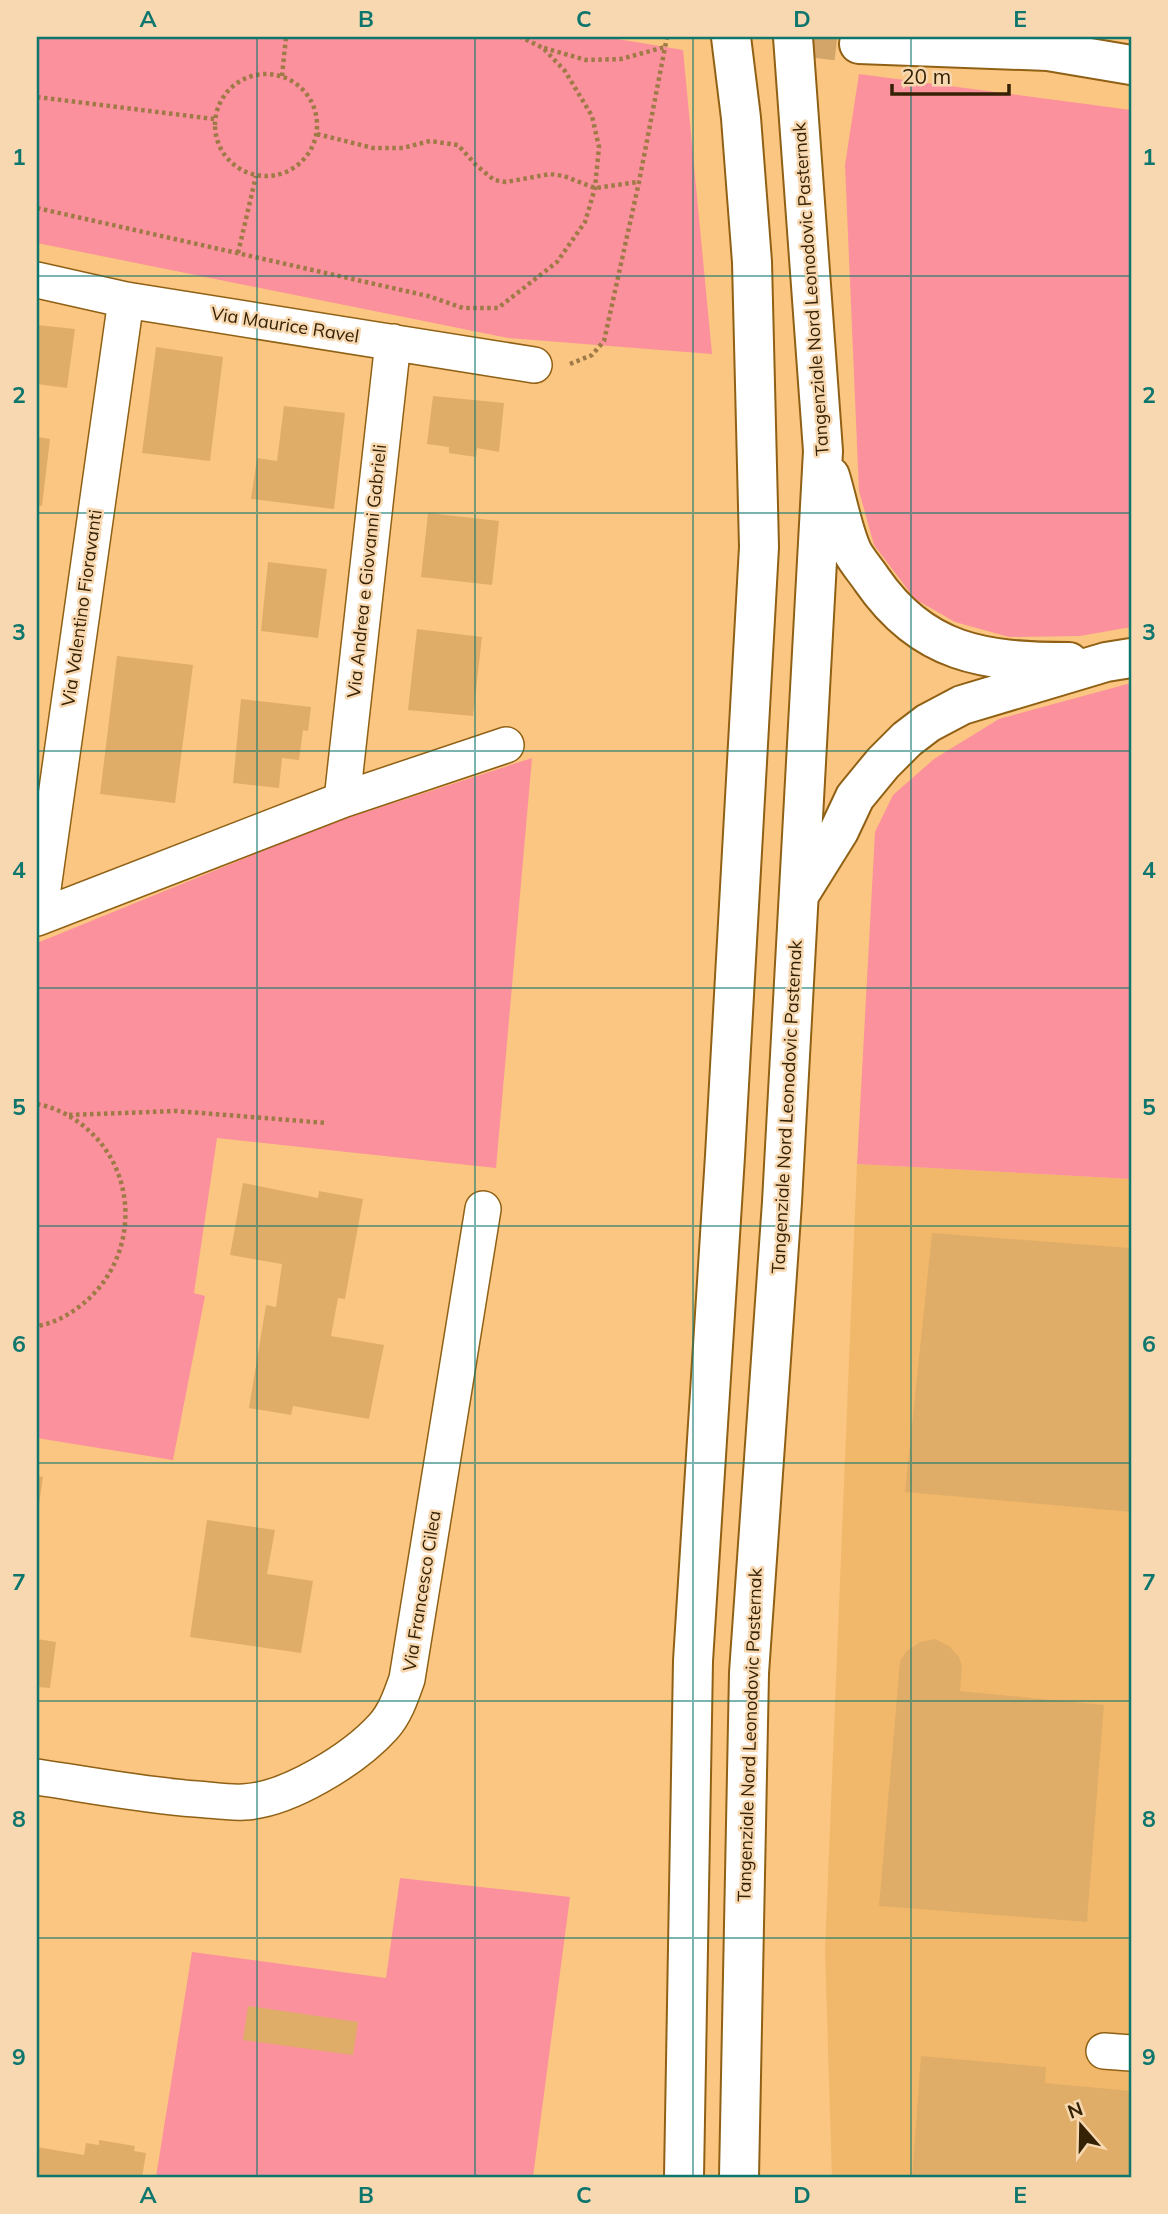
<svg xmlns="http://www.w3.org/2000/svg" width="1168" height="2214" viewBox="0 0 1168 2214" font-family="Mulish,sans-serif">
  <rect width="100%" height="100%" fill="#fac681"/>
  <path fill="#f1b86b" d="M857,1164L1131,1179V2177H832L825,1951Z"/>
  <path fill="#fb919d" d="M37,37H606L683,50L712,354L508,338L37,243Z
    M859,74L1131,110V627L1080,636L1009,637L955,622L915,599L874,545L859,491L845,165Z
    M1131,683V1179L857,1164L875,832L893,795L934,759L999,719Z
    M532,758L496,1168L217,1138L194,1293L205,1296L173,1460L37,1438V943L329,824Z
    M400,1878L570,1897L533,2177H156L192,1952L386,1978Z"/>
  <path fill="#e0ad68" d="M37,325L75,329L67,388L37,384Z
    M156,347L223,357L210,461L142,453Z
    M433,396L504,403L499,452L477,448L476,457L449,453V447L427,444Z
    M284,406L345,413L334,509L251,499L257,458L277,461Z
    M37,437L50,439L42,506L37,505Z
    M428,513L499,521L492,585L421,577Z
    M268,562L327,569L318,638L261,631Z
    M417,629L482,637L473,716L408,710Z
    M117,656L193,665L175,803L100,794Z
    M241,699L311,707L308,731L303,730L299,760L282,758L279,788L233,783Z
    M243,1183L318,1198L319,1191L363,1199L345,1299L338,1298L331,1336L384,1345L369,1419L293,1406L291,1415L249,1408L266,1305L276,1307L282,1264L230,1255Z
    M932,1233L1131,1248V1512L905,1492Z
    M37,1476L43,1477L38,1511H37Z
    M207,1520L275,1530L267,1574L313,1581L301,1653L190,1637Z
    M37,1639L56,1642L50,1688L37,1687Z
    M935,1639L949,1646L959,1657L962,1666L960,1691L1104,1705L1087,1922L879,1906L900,1661L906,1652L920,1642Z
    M248,2006L358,2022L353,2055L243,2040Z
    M921,2056L1046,2067L1045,2083L1131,2091V2177H912Z
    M99,2140L135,2146L134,2151L146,2153L142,2177H37V2147L84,2155L86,2143L99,2145Z"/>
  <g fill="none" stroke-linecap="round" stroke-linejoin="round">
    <path stroke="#d3a568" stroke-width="38" stroke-dasharray="38 19" stroke-linecap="butt" d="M799,37L859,44"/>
    <defs>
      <path id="minor" d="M37,280L126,300L534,365
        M342,800L393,342
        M39,917L126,300
        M37,918L342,800L506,745
        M37,1777C90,1785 142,1795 196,1799C212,1800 228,1803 244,1802C288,1800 354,1759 383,1727C395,1714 401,1696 407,1679L483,1209
        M1104,2051L1131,2053"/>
      <path id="secondary" d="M859,44L1048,51
        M1023,44L1048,51L1131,65"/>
      <path id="trunk" d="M830,476C837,498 843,533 853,553C858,562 866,571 872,580C923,654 984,662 1069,662
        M801,892L839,831L855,797L883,763L907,739L928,723L962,705L1106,662L1131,658
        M684,2177L693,1661L725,1156L759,547L752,262L741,118L731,37
        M739,2177L749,1673L782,1202L823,451L793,37"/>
    </defs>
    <use href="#minor" stroke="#906115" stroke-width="38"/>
    <use href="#secondary" stroke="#906115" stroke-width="42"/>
    <use href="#trunk" stroke="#906115" stroke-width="42"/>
    <path stroke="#9f7a47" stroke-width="4.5" stroke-dasharray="3.5 3.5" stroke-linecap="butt" d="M544,48L586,60L621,59L665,47
      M215 125a51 51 0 1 1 102 0a51 51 0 1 1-102 0Z
      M282,76L286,37
      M37,97L214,119
      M317,134L373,148H403L430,141L458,145L476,165L494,180L506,182L550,174L564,176L595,188L638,182
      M37,208L428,296L463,308H498L557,262L585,222L595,188L599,147L592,116L565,71L543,48L521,37
      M238,253L256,176
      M570,364L592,355L604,341L639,182L667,37
      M37,1104C53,1107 68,1114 81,1124C143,1171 139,1265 76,1309C65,1317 51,1324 37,1326
      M69,1115L176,1111L327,1123"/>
    <use href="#minor" stroke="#fff" stroke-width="35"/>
    <use href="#secondary" stroke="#fff" stroke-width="38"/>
    <use href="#trunk" stroke="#fff" stroke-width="38"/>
  </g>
  <path fill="none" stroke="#0f766e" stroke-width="2" stroke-opacity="0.55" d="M257,37V2177M475,37V2177M693,37V2177M911,37V2177M37,276H1131M37,513H1131M37,751H1131M37,988H1131M37,1226H1131M37,1463H1131M37,1701H1131M37,1938H1131"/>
  <g text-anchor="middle" stroke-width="5" stroke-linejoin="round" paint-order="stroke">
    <g font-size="18" fill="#352103" stroke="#f7d8b0">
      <text transform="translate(811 289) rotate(-94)" y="6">Tangenziale Nord Leonodovic Pasternak</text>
      <text transform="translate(285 325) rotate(9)" y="6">Via Maurice Ravel</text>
      <text transform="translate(367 571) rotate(-84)" y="6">Via Andrea e Giovanni Gabrieli</text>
      <text transform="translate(82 608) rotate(-82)" y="6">Via Valentino Fioravanti</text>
      <text transform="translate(787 1107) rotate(-87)" y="6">Tangenziale Nord Leonodovic Pasternak</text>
      <text transform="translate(422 1591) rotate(-81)" y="6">Via Francesco Cilea</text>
      <text transform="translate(750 1735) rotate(-88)" y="6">Tangenziale Nord Leonodovic Pasternak</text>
    </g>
  </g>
  <rect width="1168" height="2214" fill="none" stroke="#f7d8b0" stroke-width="77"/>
  <g transform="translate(1081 2126) rotate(340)" stroke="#f7d8b0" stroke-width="5" paint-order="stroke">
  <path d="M0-5L12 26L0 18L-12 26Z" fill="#352103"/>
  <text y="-10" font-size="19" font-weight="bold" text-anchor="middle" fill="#352103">N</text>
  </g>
  <path d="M892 84v10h117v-10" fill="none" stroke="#352103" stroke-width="3.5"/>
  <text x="902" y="84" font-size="21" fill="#352103" stroke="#f7d8b0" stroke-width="5" paint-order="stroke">20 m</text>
  <rect x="38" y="38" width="1092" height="2138" fill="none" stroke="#0f766e" stroke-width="2.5"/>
  <g font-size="23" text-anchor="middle" font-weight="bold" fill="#0f766e">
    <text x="148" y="27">A</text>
    <text x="366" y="27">B</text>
    <text x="584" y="27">C</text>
    <text x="802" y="27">D</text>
    <text x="1020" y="27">E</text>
    <text x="19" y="165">1</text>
    <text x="1149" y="165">1</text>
    <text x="19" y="403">2</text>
    <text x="1149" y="403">2</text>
    <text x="19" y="640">3</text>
    <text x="1149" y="640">3</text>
    <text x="19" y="878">4</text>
    <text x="1149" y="878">4</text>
    <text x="19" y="1115">5</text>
    <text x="1149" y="1115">5</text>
    <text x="19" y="1352">6</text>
    <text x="1149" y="1352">6</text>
    <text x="19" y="1590">7</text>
    <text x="1149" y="1590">7</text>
    <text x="19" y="1827">8</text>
    <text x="1149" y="1827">8</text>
    <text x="19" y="2065">9</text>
    <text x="1149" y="2065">9</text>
    <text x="148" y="2203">A</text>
    <text x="366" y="2203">B</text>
    <text x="584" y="2203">C</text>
    <text x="802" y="2203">D</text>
    <text x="1020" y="2203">E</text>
  </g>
</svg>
